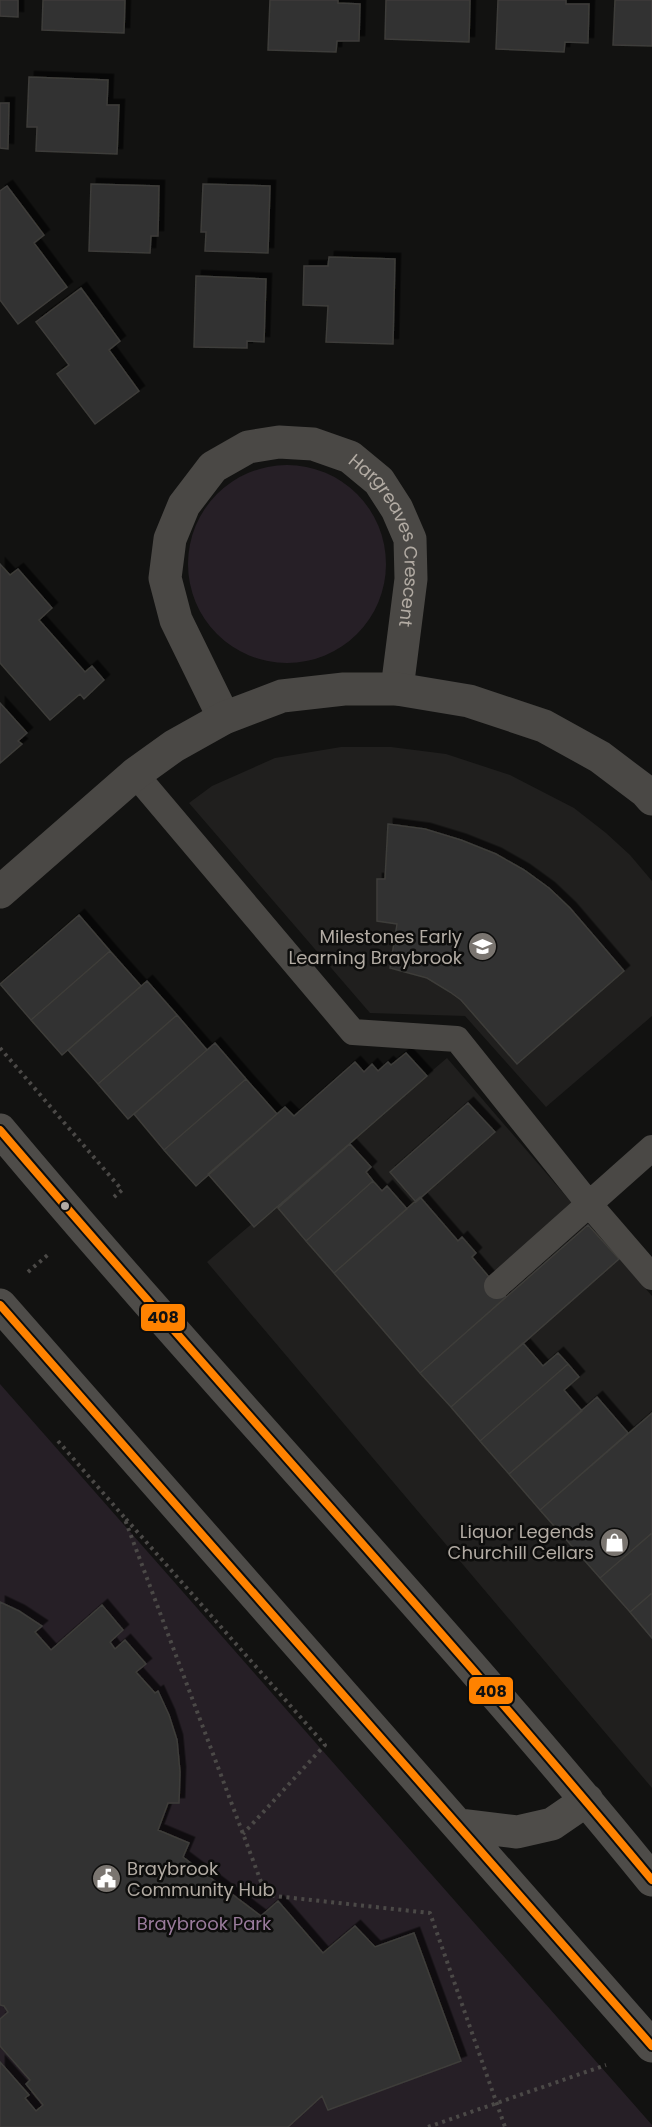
<svg xmlns="http://www.w3.org/2000/svg" width="652" height="2127" viewBox="0 0 652 2127" font-family="Poppins,sans-serif">
  <defs>
    <filter id="shadow"><feDropShadow dx="5.5" dy="-5.5" stdDeviation="0" flood-color="#0009"/></filter>
  </defs>
  <rect width="100%" height="100%" fill="#121211"/>
  <path fill="#201f1e" d="M341,747H391L446,754L510,775L574,808L606,833L630,855L652,881V1016L546,1107L465,1016L370,1013L189,803L212,786L275,758Z
    M447,1058L652,1296V1788L207,1262Z"/>
  <path fill="#261f26" d="M188 564a99 99 0 1 1 198 0a99 99 0 1 1-198 0Z
    M0,1384L652,2125V2127H0Z"/>
  <path fill="#323130" stroke="#3e3d3a" stroke-width="1.5" filter="url(#shadow)" d="M0,0H18V17L0,16Z
    M43,0H125L124,33L42,30Z
    M270,0H338V3L360,4L359,41H337L336,52L268,50Z
    M386,0H470L469,42L385,39Z
    M498,0H566V4H589L588,43L565,42L564,52L496,49Z
    M615,0H652V46L613,45Z
    M29,77L108,80L107,105H119L117,154L36,151L37,127H27Z
    M0,103H9L8,149L0,148Z
    M91,184L159,186L158,236H151L150,253L89,251Z
    M203,184L270,186L268,253L205,251L206,232H201Z
    M7,186L44,235L34,243L67,287L18,324L0,300V191Z
    M329,257L395,259L393,344L326,342L328,306L303,305L304,266H328Z
    M196,276L266,279L264,342L247,341V348L194,347Z
    M81,288L120,341L109,350L139,391L95,424L57,374L69,365L36,322Z
    M0,564L10,575L18,569L52,608L39,620L85,672L92,666L104,680L84,699L80,694L50,720L0,663Z
    M0,703L27,733L18,741L22,744L0,763Z
    M388,824L425,829L461,840L496,854L524,870L549,888L570,908L624,971L517,1064L461,1000L450,992L427,978L390,968L397,924L377,921V879H385Z
    M79,915L110,951L31,1020L0,984Z
    M110,951L141,986L62,1055L31,1020Z
    M147,981L177,1015L98,1084L68,1050Z
    M177,1015L207,1050L128,1119L98,1084Z
    M215,1043L246,1079L164,1150L134,1114Z
    M406,1053L427,1076L254,1227L208,1174L285,1107L294,1116L355,1062L364,1072L372,1064L378,1071L388,1062L391,1065Z
    M246,1079L277,1114L196,1186L164,1150Z
    M468,1103L495,1132L416,1202L390,1172Z
    M350,1144L371,1167L366,1172L373,1181L306,1241L278,1208Z
    M373,1181L382,1191L387,1186L407,1209L334,1273L306,1241Z
    M420,1197L458,1241L462,1237L476,1253L472,1257L506,1297L420,1373L334,1273Z
    M588,1225L619,1259L451,1407L420,1373Z
    M523,1343L543,1366L558,1353L568,1364L480,1441L451,1407Z
    M568,1364L579,1377L564,1390L582,1411L509,1474L480,1441Z
    M597,1397L628,1433L540,1510L509,1474Z
    M652,1413V1533L600,1578L540,1510Z
    M652,1533V1593L630,1612L600,1578Z
    M652,1593V1638L630,1612Z
    M0,1602L19,1611L42,1626L35,1632L51,1650L102,1605L123,1630L110,1642L115,1649L125,1640L146,1664L136,1672L155,1693L158,1691L169,1715L177,1740L180,1772L179,1803H168L158,1830L189,1843L183,1857L261,1916L278,1901L323,1953L355,1926L375,1947L414,1933L461,2061L328,2110L322,2096L288,2127H0V2062L29,2095L25,2098L36,2111L43,2105L26,2084L30,2080L0,2046V2019L8,2012L4,2006L0,2005Z"/>
  <g fill="none" stroke-linecap="round" stroke-linejoin="round">
    <path stroke="#4b4947" stroke-width="4" stroke-dasharray="3 4.5" stroke-linecap="butt" d="M0,1048L122,1190L114,1197
      M28,1272L50,1253
      M58,1441L124,1517L266,1895L430,1913L505,2127
      M126,1519L325,1745L243,1834
      M428,2127L606,2065"/>
    <path stroke="#4a4845" stroke-width="26" d="M135,774L353,1032L457,1039L589,1204L652,1277
      M497,1286L652,1148"/>
    <g stroke="#4a4845" stroke-width="33">
      <path id="s1" d="M224,718L176,620L165,578L170,539L184,505L213,467L248,447L279,442L313,444L350,457L379,481L397,509L410,539L411,579L397,689"/>
      <path d="M0,892L135,774L174,746L224,718L282,696L344,689H397L469,701L544,726L600,757L645,791L652,799"/>
    </g>
    <path stroke="#4e4c49" stroke-width="33" d="M0,1130C213,1384 443,1623 652,1880
      M0,1305L652,2046
      M459,1825L517,1832L552,1824L587,1800"/>
    <defs>
      <path id="bus-1" d="M0,1130C215,1382 440,1625 652,1880
        M0,1305L652,2046"/>
    </defs>
    <use href="#bus-1" stroke="#0d0d0c" stroke-width="12"/>
    <use href="#bus-1" stroke="#ff8200" stroke-width="8"/>
  </g>
  <defs>
    <symbol id="school-disc" viewBox="-11 -11 22 22"><circle r="9.5" fill="#7a7570" stroke="#0d0d0c"/><path d="M0-5L7-2L0 1L-7-2ZM-4 1L0 2.5L4 1V4Q0 6-4 4Z" fill="#fff"/></symbol>
    <symbol id="shop-disc" viewBox="-11 -11 22 22"><circle r="9.5" fill="#7a7570" stroke="#0d0d0c"/><path d="M-5-2.5h2.3a2.7 3.5 0 0 1 5.4 0H5L5.5 6h-11ZM-1.5-2.5h3a1.5 2.3 0 0 0-3 0Z" fill="#fff"/></symbol>
    <symbol id="civic-disc" viewBox="-11 -11 22 22"><circle r="9.5" fill="#7a7570" stroke="#0d0d0c"/><path d="M-.6-6.5H3V-4.5H.6V-3L4-1V1h2V6H-6V1h2V-1L-.6-3ZM-1.2 2.5V6h2.4V2.5Z" fill="#fff"/></symbol>
  </defs>
  <g fill-rule="evenodd">
    <use href="#school-disc" x="466" y="930" width="33" height="33"/>
    <use href="#shop-disc" x="598" y="1526" width="33" height="33"/>
    <use href="#civic-disc" x="90" y="1862" width="33" height="33"/>
  </g>
  <circle fill="#b2aba3" stroke="#0d0d0c" stroke-width="2" cx="65" cy="1206" r="5"/>
  <g text-anchor="middle" stroke-width="5" stroke-linejoin="round" paint-order="stroke">
    <g font-size="18" fill="#b2aba3" stroke="#0d0d0c">
      <text dy="6" stroke="none"><textPath href="#s1" startOffset="518">Hargreaves Crescent</textPath></text>
    </g>
    <g font-size="18" fill="#b2aba3" stroke="#0d0d0c" text-anchor="end">
      <text x="462" y="943">Milestones Early<tspan x="462" dy="21">Learning Braybrook</tspan></text>
      <text x="594" y="1538">Liquor Legends<tspan x="594" dy="21">Churchill Cellars</tspan></text>
      <text x="127" y="1875" text-anchor="start">Braybrook<tspan x="127" dy="21">Community Hub</tspan></text>
    </g>
    <g font-size="18" fill="#9a7b9c" stroke="#0d0d0c">
      <text x="204" y="1930">Braybrook Park</text>
    </g>
  </g>
  <g stroke="#0d0d0c" stroke-width="2">
    <rect x="140" y="1303" width="46" height="29" rx="6" fill="#ff8200"/>
    <rect x="468" y="1676" width="46" height="29" rx="6" fill="#ff8200"/>
  </g>
  <g font-size="16" text-anchor="middle" font-weight="bold" fill="#111">
    <text x="163" y="1323">408</text>
    <text x="491" y="1697">408</text>
  </g>
</svg>
